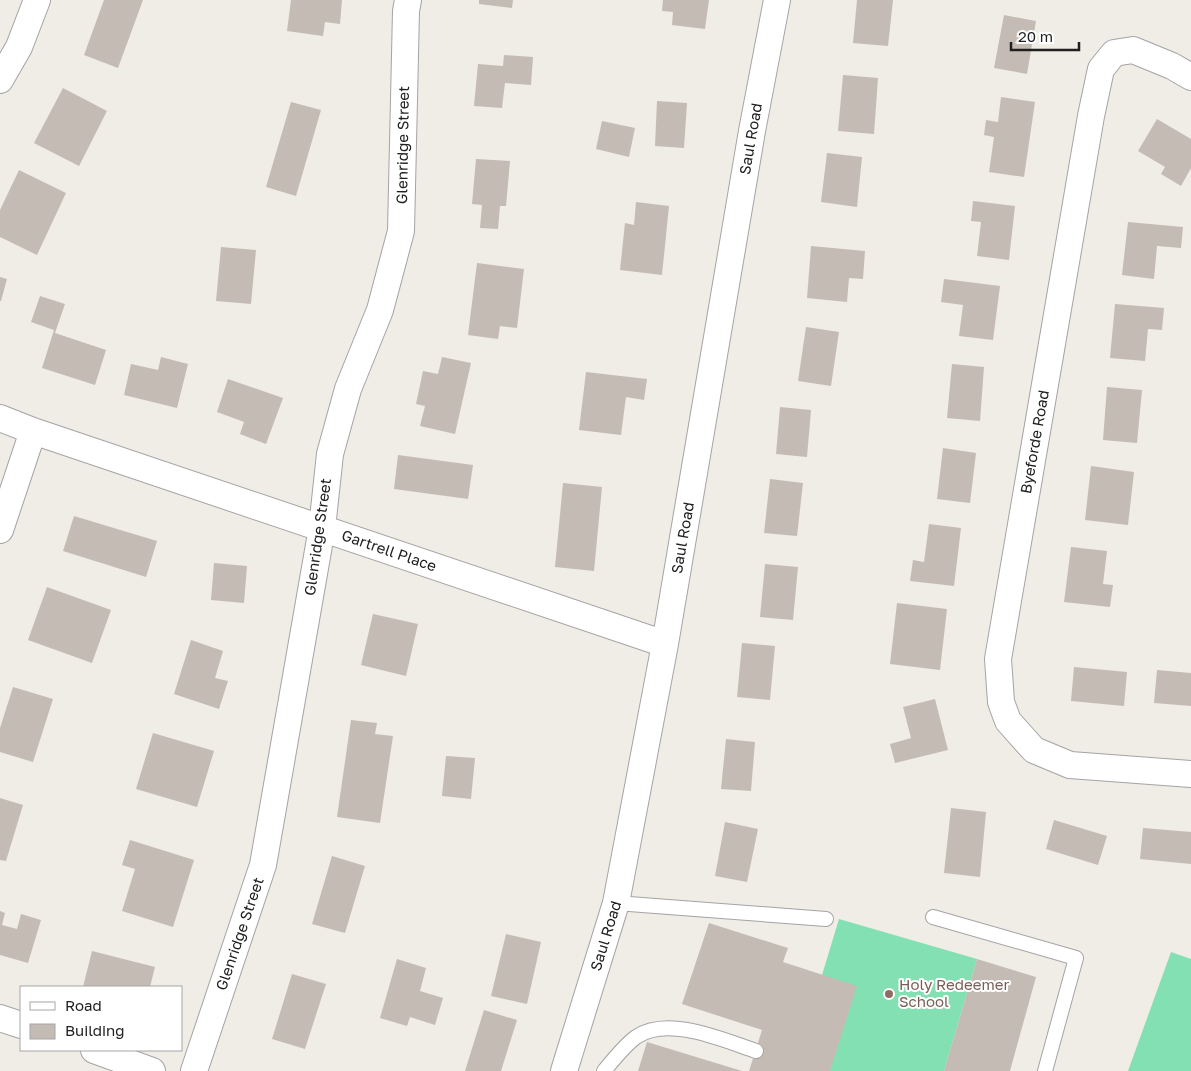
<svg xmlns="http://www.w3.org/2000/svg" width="1191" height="1071" viewBox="0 0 1191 1071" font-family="'Golos Text',sans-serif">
  <rect width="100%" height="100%" fill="#f0ece6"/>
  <path fill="#83e0b3" d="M839,919L977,959L944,1071H830L822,975Z
    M1171,952L1191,959V1071H1128Z"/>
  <path fill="#c5bbb5" d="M104,0H143L118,68L84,55Z
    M291,0H342L340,24L325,22L323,36L287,31Z
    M479,0H513L512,8L479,4Z
    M663,0H709L705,29L672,25L673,12L662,11Z
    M857,0H893L888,46L853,43Z
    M1004,15L1036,21L1027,74L994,68Z
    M504,55L533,57L531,85L505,83L502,108L474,106L478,64L503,66Z
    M843,75L878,78L874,134L838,131Z
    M63,88L107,111L79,166L34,143Z
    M1001,97L1035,102L1024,177L989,172L994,137L984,135L986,120L998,122Z
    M657,101L687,103L684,148L655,146Z
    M291,102L321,110L296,196L266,187Z
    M1157,119L1191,139V168L1181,186L1161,174L1165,167L1138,151Z
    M602,121L635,128L629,157L596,149Z
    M827,153L862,157L857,207L821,202Z
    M476,159L510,161L506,206H500L498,229L480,228L482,205L472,204Z
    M19,170L66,193L37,255L0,237V210Z
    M973,201L1015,206L1009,260L977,256L981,222L971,221Z
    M636,202L669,206L662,275L620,270L625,223L634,225Z
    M1128,222L1183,227L1181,248L1157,246L1154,279L1122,275Z
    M811,246L865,251L863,279L849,278L847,302L807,298Z
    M221,247L256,250L251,304L216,301Z
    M477,263L524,269L517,328L500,326L498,339L468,335Z
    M0,277L7,279L1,301H0Z
    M944,279L1000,286L993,340L959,336L963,305L941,302Z
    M40,296L65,304L55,333L106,350L95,385L42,368L54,330L31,322Z
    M1115,304L1164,308L1162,330L1148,329L1145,361L1110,358Z
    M806,327L839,332L831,386L798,381Z
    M161,357L188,364L177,408L124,395L131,364L158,370Z
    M442,357L471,363L455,434L420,426L425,406L416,404L423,371L438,374Z
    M952,364L984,367L980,421L947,418Z
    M586,372L647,379L644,400L626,397L621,435L579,430Z
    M228,379L283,398L266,444L240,434L244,422L217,412Z
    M1107,387L1142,390L1137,443L1103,440Z
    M780,407L811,410L807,457L776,454Z
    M943,448L976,453L970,503L937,499Z
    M398,455L473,465L468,499L394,489Z
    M1091,466L1134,472L1128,525L1085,520Z
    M770,479L803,483L797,536L764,533Z
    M563,483L602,487L594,571L555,567Z
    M74,516L157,541L146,577L63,551Z
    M929,524L961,528L954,586L910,581L913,560L924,562Z
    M1071,547L1107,551L1103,584L1113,585L1110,607L1064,602Z
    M214,563L247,566L244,603L211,600Z
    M765,564L798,567L793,620L760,617Z
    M47,587L111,610L92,663L28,640Z
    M897,603L947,609L940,670L890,664Z
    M373,614L418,624L406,676L361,665Z
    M191,640L223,651L215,678L228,681L219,709L174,694Z
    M742,643L775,646L770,700L737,697Z
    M1074,667L1127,672L1124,706L1071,701Z
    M1157,670L1191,673V706L1154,703Z
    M13,687L53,699L33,762L0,752V728Z
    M935,699L948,750L895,763L890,744L911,738L903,707Z
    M351,720L377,723L375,734L393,736L380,823L337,817Z
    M153,733L214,751L197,807L136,789Z
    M726,739L755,742L751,791L721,789Z
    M446,756L475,758L471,799L442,796Z
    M0,798L23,805L6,861L0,860Z
    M951,808L986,812L980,877L944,873Z
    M1054,820L1107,836L1098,865L1046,849Z
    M725,822L758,829L747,882L715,876Z
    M1143,828L1191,832V864L1140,859Z
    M130,840L194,860L173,927L122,911L135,869L122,865Z
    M332,856L365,866L345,933L312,924Z
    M0,911L5,913L2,925L17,929L21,914L41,920L28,963L0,955Z
    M709,923L788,948L783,962L857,986L830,1071H749L762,1030L682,1004Z
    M506,934L541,942L527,1004L491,996Z
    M92,951L155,967L150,987H83Z
    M397,959L426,968L420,991L443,998L435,1025L410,1017L407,1026L380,1018Z
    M977,959L1036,977L1010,1071H944Z
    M292,974L326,984L305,1049L272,1039Z
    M484,1010L517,1020L501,1071H465Z
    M647,1042L742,1071H638Z"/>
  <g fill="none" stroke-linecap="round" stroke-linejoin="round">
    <defs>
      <path id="lane" d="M616,903L826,919
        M933,917L1076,958L1045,1071
        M604,1071C614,1059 624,1046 636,1037C668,1015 723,1040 756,1051"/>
      <path id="street" d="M1191,77L1172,66L1133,50L1114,53L1101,69L1091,116L998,659L1001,702L1008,721L1034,750L1070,765L1191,774
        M0,80L19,47L37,0
        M0,418L33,431L665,644
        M0,530L33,431
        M0,1018L21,1025
        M94,1050L152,1071
        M194,1071L263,865L322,528L330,454L348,389L380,310L401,231L406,11L408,0
        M564,1071L616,903L665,644L752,131L777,0"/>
    </defs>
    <use href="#lane" stroke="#a4a4a4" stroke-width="16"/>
    <use href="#street" stroke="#a4a4a4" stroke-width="28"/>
    <use href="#lane" stroke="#fff" stroke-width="14"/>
    <use href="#street" stroke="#fff" stroke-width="26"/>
  </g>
  <circle fill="#8d6e63" stroke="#fff" stroke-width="2" cx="889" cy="994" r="5"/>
  <g text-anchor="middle" stroke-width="4" stroke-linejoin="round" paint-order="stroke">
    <g font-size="15" fill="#202020" stroke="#fff">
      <text transform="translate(751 139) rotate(-80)" y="5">Saul Road</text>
      <text transform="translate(403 145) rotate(-89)" y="5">Glenridge Street</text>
      <text transform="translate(1035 442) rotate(-80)" y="5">Byeforde Road</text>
      <text transform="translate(318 537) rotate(-82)" y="5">Glenridge Street</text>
      <text transform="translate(683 538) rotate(-80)" y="5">Saul Road</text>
      <text transform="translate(389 551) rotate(19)" y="5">Gartrell Place</text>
      <text transform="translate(240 934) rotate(-71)" y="5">Glenridge Street</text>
      <text transform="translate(606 936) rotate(-73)" y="5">Saul Road</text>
    </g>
    <g font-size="15" fill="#785e54" stroke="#fff" text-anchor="start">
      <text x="899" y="990">Holy Redeemer<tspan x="899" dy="17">School</tspan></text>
    </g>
  </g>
  <rect x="20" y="986" width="162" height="65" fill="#ffffff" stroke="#a6a6a6"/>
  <rect x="30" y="1002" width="25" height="8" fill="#ffffff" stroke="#a6a6a6"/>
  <text x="65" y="1011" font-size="15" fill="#202020">Road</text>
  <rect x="30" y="1024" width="25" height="15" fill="#c5bbb5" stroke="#a6a6a6"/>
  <text x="65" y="1036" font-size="15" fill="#202020">Building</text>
  <path d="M1011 42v8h68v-8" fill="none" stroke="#202020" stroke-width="2.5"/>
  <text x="1018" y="42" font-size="15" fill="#202020" stroke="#ffffff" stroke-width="4" paint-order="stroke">20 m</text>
</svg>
